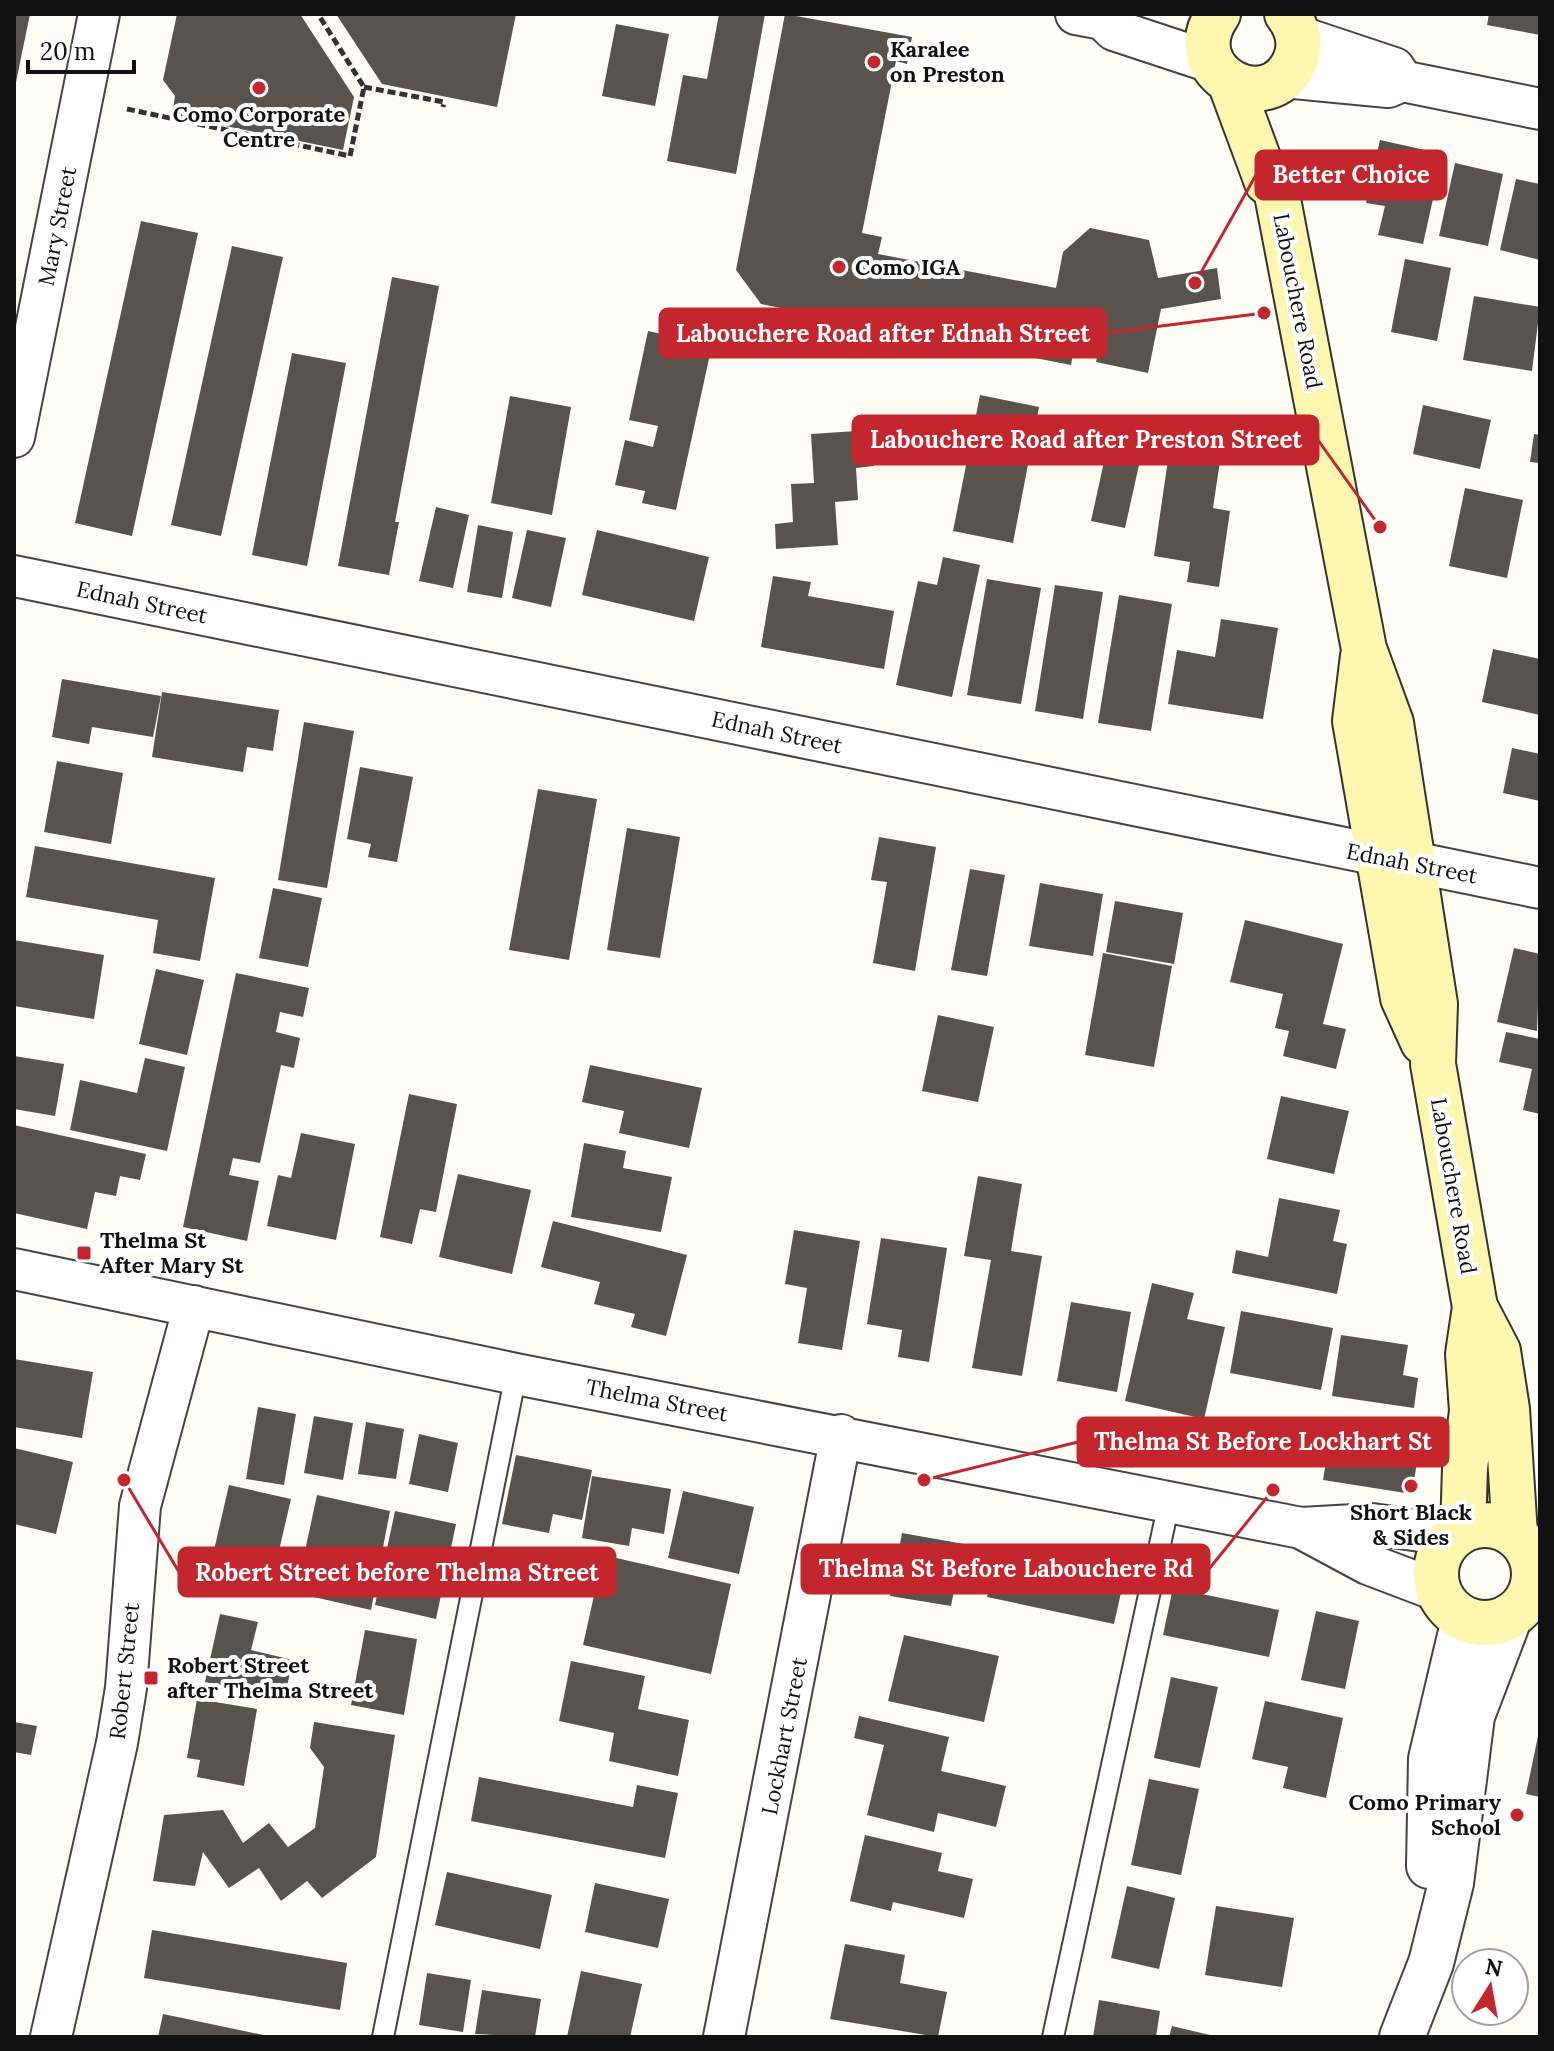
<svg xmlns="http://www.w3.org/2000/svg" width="1554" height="2051" viewBox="0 0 1554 2051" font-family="Lora,serif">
  <rect width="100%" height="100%" fill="#fffdf5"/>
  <path fill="#5a524d" d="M14,14H30L15,87H14Z
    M177,14H300L354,97L343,150L172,115L175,96L163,80Z
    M336,14H516L497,107L382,84Z
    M719,14H765L736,174L667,161L683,75L707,79Z
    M785,14L912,37L907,64L896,61L862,233L882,237L878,254L1056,288L1063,252L1090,228L1149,240L1158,278L1217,268L1221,299L1161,309L1148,373L1096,362L1102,336L1077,331L1071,365L761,304L736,270Z
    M1489,14H1540V35L1487,25Z
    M616,24L669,34L655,106L602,96Z
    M1380,140L1443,154L1423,244L1378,235L1385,206L1366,203Z
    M1455,163L1503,174L1488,246L1439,236Z
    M1516,179L1540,184V260L1500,250Z
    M141,221L198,233L132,536L75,523Z
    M232,246L283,257L221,536L171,525Z
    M1405,259L1451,268L1437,341L1391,332Z
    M392,277L439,286L395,522H399L389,575L338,566Z
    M1474,296L1540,307L1532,371L1463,360Z
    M648,331L712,345L676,510L642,503L645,491L615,485L625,440L653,447L658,426L629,420Z
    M292,353L346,363L307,566L252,555Z
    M980,395L1039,407L1013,543L953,531Z
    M510,396L571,407L552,515L491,503Z
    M1423,405L1491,420L1480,469L1413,454Z
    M871,430L874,466L856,468L858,500L835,502L838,545L776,549L775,524L793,522L791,484L814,483L811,434Z
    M1534,434L1540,435V463L1530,462Z
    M1107,448L1141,456L1125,528L1091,521Z
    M1169,453L1220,461L1213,508L1230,511L1219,587L1187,582L1190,562L1154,556Z
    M1465,488L1523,500L1507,578L1449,566Z
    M436,507L469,515L453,588L419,581Z
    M478,525L513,532L502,598L467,592Z
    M527,530L566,538L551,607L512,598Z
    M597,530L709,557L694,621L582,595Z
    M943,557L980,565L952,697L896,685L918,581L937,585Z
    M773,576L811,582L808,596L894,611L884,669L761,647Z
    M987,579L1041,588L1021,704L967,695Z
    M1055,585L1103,592L1083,719L1035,711Z
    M1119,595L1172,604L1151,731L1098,723Z
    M1221,619L1278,628L1263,719L1168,704L1177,650L1215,657Z
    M1493,649L1540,659V715L1482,702Z
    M62,679L161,696L153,737L92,727L89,744L52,737Z
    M162,692L279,710L273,751L247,747L243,772L152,757Z
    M304,722L354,731L327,888L278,880Z
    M1512,748L1540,754V801L1503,793Z
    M57,761L123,773L111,844L44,832Z
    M360,767L413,777L397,862L368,857L371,844L347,839Z
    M538,789L597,799L569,960L509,950Z
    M627,828L680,837L660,958L607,950Z
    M879,837L936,847L915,971L873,963L887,882L871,880Z
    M35,846L215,878L200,961L153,953L158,920L26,897Z
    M970,869L1005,875L987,976L951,970Z
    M1040,883L1103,894L1093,956L1029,946Z
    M273,888L322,898L308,967L259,958Z
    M1115,901L1183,913L1174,964L1106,952Z
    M1245,920L1343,944L1323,1024L1346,1029L1336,1069L1283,1056L1289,1031L1275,1028L1283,994L1230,982Z
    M14,940L104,955L94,1019L14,1006Z
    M1514,948L1540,954L1537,1031L1497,1022Z
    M1103,953L1172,966L1154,1067L1085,1055Z
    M156,969L204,980L187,1055L139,1044Z
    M236,973L309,988L303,1017L280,1012L276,1032L300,1038L294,1068L281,1065L260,1163L233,1158L229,1175L259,1181L247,1241L183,1227Z
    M938,1015L994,1027L978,1102L922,1091Z
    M1506,1032L1540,1039V1114L1523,1110L1532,1069L1499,1062Z
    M14,1056L64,1064L55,1116L14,1109Z
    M145,1058L185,1067L167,1151L70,1130L80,1080L137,1093Z
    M590,1065L702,1088L689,1148L619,1133L624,1111L582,1102Z
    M409,1094L457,1104L436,1212L420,1209L412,1244L380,1237Z
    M1281,1096L1349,1111L1334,1174L1267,1159Z
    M14,1125L146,1154L140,1180L120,1176L116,1196L95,1192L87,1229L14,1213Z
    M301,1133L355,1144L336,1240L267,1226L278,1175L291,1178Z
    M584,1143L626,1151L623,1168L672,1177L661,1232L571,1217Z
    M458,1174L531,1190L512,1274L439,1257Z
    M978,1176L1022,1184L1011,1251L1042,1256L1022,1376L972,1368L991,1260L964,1256Z
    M1279,1198L1340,1210L1333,1241L1347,1244L1337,1294L1232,1273L1236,1250L1268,1257Z
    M553,1221L687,1255L666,1336L631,1327L635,1314L594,1304L600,1282L541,1267Z
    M794,1230L860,1241L842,1350L798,1343L807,1288L785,1284Z
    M881,1238L947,1248L929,1362L898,1357L902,1330L867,1324Z
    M1152,1283L1194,1293L1187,1319L1225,1327L1204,1419L1125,1401Z
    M1071,1302L1131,1312L1117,1392L1057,1381Z
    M1241,1311L1333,1328L1321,1390L1230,1373Z
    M1341,1335L1408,1345L1403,1375L1418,1378L1414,1408L1332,1396Z
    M14,1359L93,1372L82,1438L14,1427Z
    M258,1407L296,1414L284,1485L246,1479Z
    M314,1416L353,1423L343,1480L304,1473Z
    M1333,1419L1359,1424L1356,1445L1418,1455L1412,1494L1323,1480Z
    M366,1422L404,1429L396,1479L358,1474Z
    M419,1434L458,1443L448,1492L409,1484Z
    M14,1448L73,1462L56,1534L14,1524Z
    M516,1455L592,1470L582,1520L553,1514L549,1533L502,1524Z
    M592,1476L671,1489L664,1534L632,1528L629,1546L582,1538Z
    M229,1485L291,1499L271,1585L209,1572Z
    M683,1491L754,1507L739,1574L668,1558Z
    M317,1495L390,1511L371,1610L296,1593Z
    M395,1511L456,1524L436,1619L375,1605Z
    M902,1533L981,1547L973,1594L954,1591L951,1606L890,1596Z
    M997,1552L1124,1579L1114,1624L987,1597Z
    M603,1555L731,1584L711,1674L583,1645Z
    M1173,1588L1279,1610L1269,1657L1163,1635Z
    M1316,1611L1359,1621L1345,1689L1301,1680Z
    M220,1614L258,1622L251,1650L293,1660L284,1699L205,1682Z
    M365,1630L417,1639L404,1715L351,1705Z
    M904,1635L999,1656L984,1722L888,1701Z
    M571,1661L645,1676L638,1709L689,1720L678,1776L609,1761L614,1733L559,1721Z
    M1171,1677L1218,1687L1200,1768L1154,1758Z
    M197,1699L257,1709L244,1786L197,1777L200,1760L187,1758Z
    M1265,1701L1343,1718L1326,1798L1283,1788L1288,1767L1252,1759Z
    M859,1716L949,1737L941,1771L1006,1786L996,1827L938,1813L934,1832L867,1815L884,1745L854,1738Z
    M14,1722L37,1726L31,1755L14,1752Z
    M314,1722L395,1735L376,1857L322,1898L307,1881L281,1901L259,1868L229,1888L203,1852L195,1886L153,1881L164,1815L223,1810L243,1843L269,1823L288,1847L315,1828L324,1767L310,1748Z
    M1539,1731H1540V1797L1526,1794Z
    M479,1777L633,1807L637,1785L678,1793L665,1858L471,1821Z
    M1149,1779L1199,1789L1181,1875L1131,1865Z
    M865,1835L942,1853L938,1871L973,1879L964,1918L893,1902L891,1911L850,1901Z
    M447,1872L552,1895L540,1949L435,1925Z
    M595,1883L669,1899L658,1948L585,1932Z
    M1127,1886L1175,1898L1159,1969L1111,1958Z
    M1216,1906L1294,1918L1282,1987L1205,1975Z
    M152,1930L347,1963L340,2010L144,1978Z
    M845,1944L905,1955L900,1983L947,1992L938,2037L830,2019Z
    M581,1971L642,1984L630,2037H567Z
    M427,1973L471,1980L463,2032L419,2025Z
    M482,1990L541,1999L535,2037L475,2034Z
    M1099,2000L1160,2011L1156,2037H1093Z
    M163,2014L268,2036V2037H158Z
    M1172,2026L1214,2036V2037H1169Z"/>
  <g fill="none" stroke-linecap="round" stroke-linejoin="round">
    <defs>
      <path id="service" d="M383,2037L516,1374
        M1053,2037L1169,1503"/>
      <path id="minor" d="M1076,14L1103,19L1114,30L1211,62
        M1298,36L1394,68L1400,77
        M1284,77L1388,87L1402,81L1540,109
        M14,437L99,14
        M14,576L1540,888
        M14,1269L516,1374L1301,1528L1372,1524L1455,1536
        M1301,1528L1368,1564L1439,1591
        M51,2037L117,1743L126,1688L140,1506L194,1306
        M724,2037L841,1435"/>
      <path id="tertiary" d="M1429,1866L1431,1759L1464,1619
        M1402,2037L1431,1963L1451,1883L1472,1716L1510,1616"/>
      <path id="secondary" d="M1218,14C1177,73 1269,121 1295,61C1302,44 1298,28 1287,14
        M1230,82L1267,182L1276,189L1364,649L1391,723L1435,1004L1433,1064L1475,1307L1468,1354L1472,1411L1465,1468L1463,1530
        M1363,656L1355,721L1403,998L1423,1042
        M1475,1307L1498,1351L1507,1409L1515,1535
        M1436 1574a49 49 0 1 1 98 0a49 49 0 1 1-98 0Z"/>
    </defs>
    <use href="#service" stroke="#444" stroke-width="24"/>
    <use href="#minor" stroke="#444" stroke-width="44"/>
    <use href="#tertiary" stroke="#444" stroke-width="48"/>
    <use href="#secondary" stroke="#333" stroke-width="48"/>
    <path stroke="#333" stroke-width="5" stroke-dasharray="8 4" stroke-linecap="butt" d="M364,87L444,102L443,107
      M127,109L350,156L364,87L318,14"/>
    <use href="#service" stroke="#fff" stroke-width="20"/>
    <use href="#minor" stroke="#fff" stroke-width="40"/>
    <use href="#tertiary" stroke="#fff" stroke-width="44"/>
    <use href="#secondary" stroke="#fff6b0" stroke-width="44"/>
  </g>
  <g fill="#c4262e" stroke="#fff" stroke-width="3">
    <circle cx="874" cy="62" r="8"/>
    <circle cx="259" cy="88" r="8"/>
    <circle cx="839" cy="267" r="8"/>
    <rect x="76" y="1245" width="16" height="16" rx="4"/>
    <circle cx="1411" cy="1486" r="8"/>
    <rect x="143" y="1670" width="16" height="16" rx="4"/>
    <circle cx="1517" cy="1815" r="8"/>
  </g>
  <g text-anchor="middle" stroke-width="8" stroke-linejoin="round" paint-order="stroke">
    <g font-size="22" font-weight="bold" fill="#111" stroke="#fff" text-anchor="start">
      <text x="890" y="57">Karalee<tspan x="890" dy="25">on Preston</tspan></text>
      <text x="259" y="122" text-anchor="middle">Como Corporate<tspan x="259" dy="25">Centre</tspan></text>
      <text x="855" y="275">Como IGA</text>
      <text x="100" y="1248">Thelma St<tspan x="100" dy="25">After Mary St</tspan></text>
      <text x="1411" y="1520" text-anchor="middle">Short Black<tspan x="1411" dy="25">&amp; Sides</tspan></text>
      <text x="167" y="1673">Robert Street<tspan x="167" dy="25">after Thelma Street</tspan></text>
      <text x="1501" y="1810" text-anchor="end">Como Primary<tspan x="1501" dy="25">School</tspan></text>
    </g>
    <g font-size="22" fill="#111" stroke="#fff">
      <text transform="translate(57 226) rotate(-79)" y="8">Mary Street</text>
      <text transform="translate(1298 301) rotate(79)" y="8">Labouchere Road</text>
      <text transform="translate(142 602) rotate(12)" y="8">Ednah Street</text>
      <text transform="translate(777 732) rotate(12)" y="8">Ednah Street</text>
      <text transform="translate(1412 863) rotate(11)" y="8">Ednah Street</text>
      <text transform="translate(1454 1186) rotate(80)" y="8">Labouchere Road</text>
      <text transform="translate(657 1400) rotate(11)" y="8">Thelma Street</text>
      <text transform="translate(124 1671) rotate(-84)" y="8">Robert Street</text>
      <text transform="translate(784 1736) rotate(-79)" y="8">Lockhart Street</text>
    </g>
  </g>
  <path fill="none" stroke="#c4262e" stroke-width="3" d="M1195 283L1256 175M1264 313L1106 333M1380 527L1318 440M924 1480L1078 1442M1273 1490L1209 1569M124 1480L179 1572"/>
  <g fill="#c4262e" stroke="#fff" stroke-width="3">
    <circle cx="1195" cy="283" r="8"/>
    <circle cx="1264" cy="313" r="8"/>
    <circle cx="1380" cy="527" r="8"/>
    <circle cx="924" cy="1480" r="8"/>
    <circle cx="1273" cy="1490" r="8"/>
    <circle cx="124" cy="1480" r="8"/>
  </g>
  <g fill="#c4262e" stroke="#c4262e" stroke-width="3">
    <rect x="1256" y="151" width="190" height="48" rx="8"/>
    <rect x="660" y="309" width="446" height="48" rx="8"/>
    <rect x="853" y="416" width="465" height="48" rx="8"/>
    <rect x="1078" y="1418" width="370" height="48" rx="8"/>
    <rect x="802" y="1545" width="407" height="48" rx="8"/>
    <rect x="179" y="1548" width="436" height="48" rx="8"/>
  </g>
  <g font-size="24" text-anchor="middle" font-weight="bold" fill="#fff">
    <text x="1351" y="183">Better Choice</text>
    <text x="883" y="342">Labouchere Road after Ednah Street</text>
    <text x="1086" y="448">Labouchere Road after Preston Street</text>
    <text x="1263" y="1450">Thelma St Before Lockhart St</text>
    <text x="1006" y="1577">Thelma St Before Labouchere Rd</text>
    <text x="397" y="1581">Robert Street before Thelma Street</text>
  </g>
  <rect width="1554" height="2051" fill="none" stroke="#111111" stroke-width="32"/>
  <g transform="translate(1490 1987) rotate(11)"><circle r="38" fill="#ffffff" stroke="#a0a0a0" stroke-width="2"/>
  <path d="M0-6L14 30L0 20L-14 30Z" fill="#c4262e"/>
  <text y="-12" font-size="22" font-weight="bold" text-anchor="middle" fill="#111111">N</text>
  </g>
  <path d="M28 60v12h106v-12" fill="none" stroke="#111111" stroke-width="4"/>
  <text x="40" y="60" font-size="24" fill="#111111" stroke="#ffffff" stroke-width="6" paint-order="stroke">20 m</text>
</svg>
